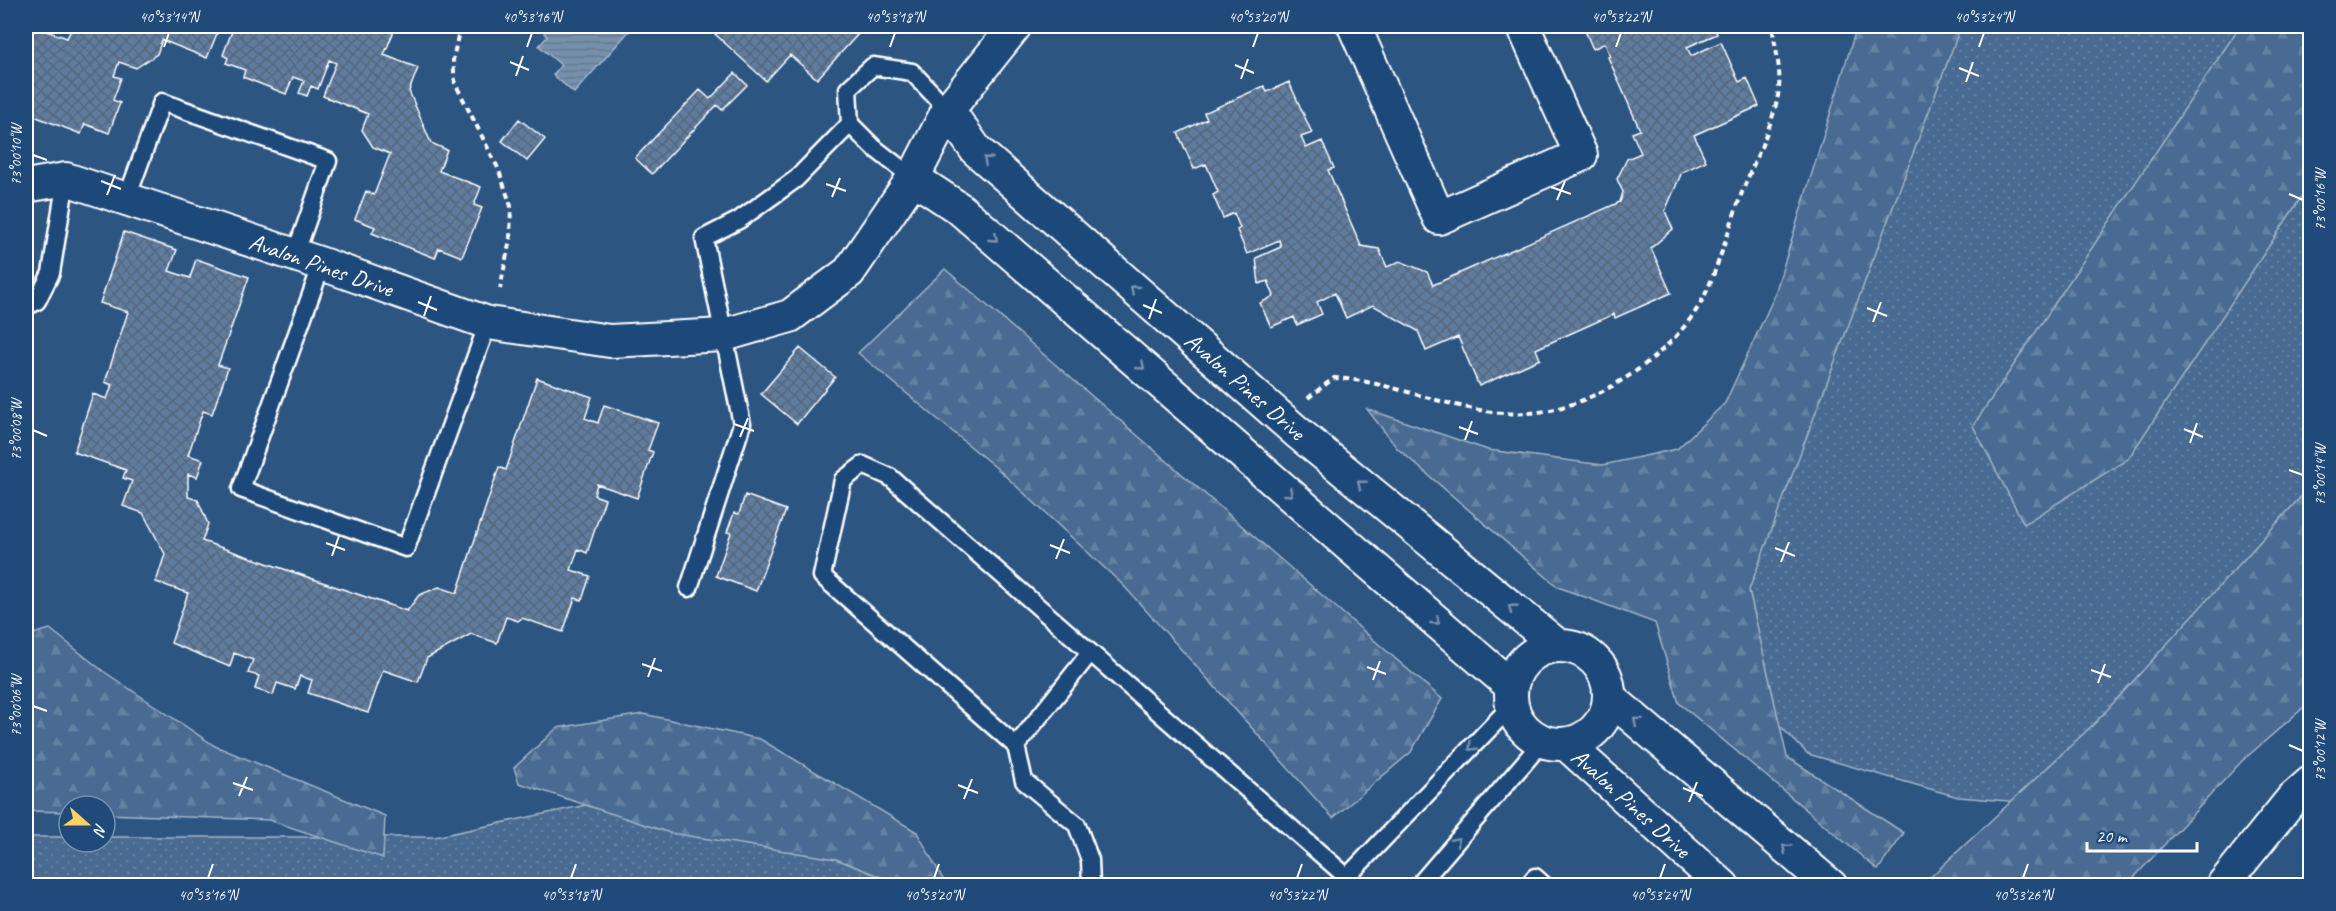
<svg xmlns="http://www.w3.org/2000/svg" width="2336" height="911" viewBox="0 0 2336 911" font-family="Caveat,sans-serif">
  <defs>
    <pattern id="grass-dots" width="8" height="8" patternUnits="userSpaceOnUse" patternTransform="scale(1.5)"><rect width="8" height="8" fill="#486b92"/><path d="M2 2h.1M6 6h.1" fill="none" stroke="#6381a2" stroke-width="1.8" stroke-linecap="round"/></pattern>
    <pattern id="forest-firs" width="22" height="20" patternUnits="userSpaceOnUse" patternTransform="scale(1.5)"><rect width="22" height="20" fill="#486b92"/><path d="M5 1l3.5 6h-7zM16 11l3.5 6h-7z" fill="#6381a2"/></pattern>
    <pattern id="water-rules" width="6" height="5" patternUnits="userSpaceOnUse" patternTransform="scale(1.5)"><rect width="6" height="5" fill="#748fad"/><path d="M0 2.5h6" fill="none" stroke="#66788b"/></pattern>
    <pattern id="building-cross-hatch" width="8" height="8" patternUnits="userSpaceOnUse" patternTransform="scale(1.5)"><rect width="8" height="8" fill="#5e7c9f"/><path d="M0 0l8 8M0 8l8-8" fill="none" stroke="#56667a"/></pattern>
  </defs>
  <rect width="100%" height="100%" fill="#2c5582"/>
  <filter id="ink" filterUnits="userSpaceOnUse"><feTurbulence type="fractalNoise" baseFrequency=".0167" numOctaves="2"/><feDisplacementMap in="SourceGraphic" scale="12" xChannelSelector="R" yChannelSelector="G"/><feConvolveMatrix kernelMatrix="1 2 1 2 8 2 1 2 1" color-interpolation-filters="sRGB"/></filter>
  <g filter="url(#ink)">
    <path fill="url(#grass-dots)" stroke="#a4b5c8" stroke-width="1.5" d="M1912,26H2310V535L2034,803L1958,797L1808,754L1715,661Z
      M652,791L864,838L896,885H26V837H69V842H105V837H435Z"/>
    <path fill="url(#forest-firs)" stroke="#a4b5c8" stroke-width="1.5" d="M1857,26H1961L1749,590L1787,757L1904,833L1878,870L1679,703L1655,623L1558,587L1397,448L1367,409L1488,450L1603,465L1677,449L1725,403L1774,297Z
      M2240,26H2310V184L2128,459L2024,524L1973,426Z
      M945,269L1442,699L1411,752L1333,818L1123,585L1000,471L858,353Z
      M2310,483V702L2242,761L2127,885H1922L2096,722L2306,491Z
      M50,629L103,671L215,746L385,816L383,858L269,820L105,814V806H69V812L26,811V636Z
      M643,714L760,739L917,832L946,885H901L836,859L670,833L519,783L514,768L557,728Z"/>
    <path fill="url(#water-rules)" stroke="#acbcce" stroke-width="1.5" d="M541,26H629L632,28L574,93L553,75L561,65L539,46L547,37Z"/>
    <path fill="url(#building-cross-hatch)" stroke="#fff" stroke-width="1.5" d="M32,26L67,38L73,26H220L207,58L162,40L157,54L136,68L119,62L114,76L121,78L113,100L120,103L109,133L85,124L81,134L26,113V42Z
      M234,26H396L384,55L418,68L409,91L431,143L447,150L439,171L481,187L474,205L482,208L462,257L439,248L435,258L372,233L375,227L355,219L366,191L374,195L390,154L373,147L362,130L368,114L323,96L336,63L329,60L318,89L311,86L307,96L299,93L304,81L293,77L286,94L243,77L245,70L226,63L228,58L223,55Z
      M722,26H857L855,27L860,32L817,79L790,55L766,81L715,34Z
      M1583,26H1714L1717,34L1687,47L1691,56L1721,42L1739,82L1747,78L1759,106L1694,135L1706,161L1682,172L1665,211L1673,229L1651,248L1671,293L1615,318L1614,314L1536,349L1540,359L1479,386L1458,337L1426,351L1418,331L1373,305L1346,318L1335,293L1317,302L1322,314L1297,325L1294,317L1271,327L1260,303L1274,296L1268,281L1259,284L1256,258L1281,247L1279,240L1247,254L1237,230L1240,228L1234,213L1223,218L1213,195L1218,192L1206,164L1194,169L1178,133L1207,119L1204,113L1264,86L1267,92L1289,82L1312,133L1301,137L1306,148L1322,141L1334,168L1328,170L1361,246L1379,249L1387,267L1400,261L1427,272L1433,285L1620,202L1623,192L1617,179L1627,159L1641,153L1632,133L1640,130L1608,57L1610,56L1605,43L1593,49Z
      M735,73L747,85L722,110L717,105L652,174L635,158L700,90L710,99Z
      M519,119L545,139L527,161L502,141Z
      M124,232L177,250L169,271L190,278L196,259L249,277L218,365L228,368L212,414L203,411L188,455L203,460L197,477L188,474V497L198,500L208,524L202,541L407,611L419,595L439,587L457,593L499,467L506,470L537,378L592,397L585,418L598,423L604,405L658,423L648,450L653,452L637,498L597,484L594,495L605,499L587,553L578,549L571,570L590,576L582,600L575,598L563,632L522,618L518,621L506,617L497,643L471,634L427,658L418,682L383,670L368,713L308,693L312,680L300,676L295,689L277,683L273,695L255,689L259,676L248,673L253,660L234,653L230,667L171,643L188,593L156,582L165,554L143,513L123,506L132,481L123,478L126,470L74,452L93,394L107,399L112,385L105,382L128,312L100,303Z
      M800,348L835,377L797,424L761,394Z
      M745,495L786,510L756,591L716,576L731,533L727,532L734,513L739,514Z"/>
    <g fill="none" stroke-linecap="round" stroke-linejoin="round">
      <defs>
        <path id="lane" d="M913,178L873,147L850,124L848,89L873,66L912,72L948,110
          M127,198L162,102L328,161L295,255
          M322,264L241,489L406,548L488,323
          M26,307L37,301L51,273L66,179
          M689,588L742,424L704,238L739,220L796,179L850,124
          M1090,653L1016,746L822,576L843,480L863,465L890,477L1347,877
          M1016,746L1024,781L1077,825L1090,860L1091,886
          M1356,886L1347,877L1512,705
          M1418,886L1543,741
          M1528,886L1535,877L1545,886"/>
        <path id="street" d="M1354,26L1439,218L1581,155L1523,26
          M948,110L976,150L1297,432L1557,645
          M913,178L960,209L1511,686
          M26,186L66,179L322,264L488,323L610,341L724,335L790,316L849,272L913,178L948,110L1015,26
          M1511 695a49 49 0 1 1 98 0a49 49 0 1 1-98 0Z
          M1609,697L1831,886
          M1566,744L1723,886
          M2222,886L2292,799L2310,783"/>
      </defs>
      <use href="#lane" stroke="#fff" stroke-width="21"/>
      <use href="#street" stroke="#fff" stroke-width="36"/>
      <path stroke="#fff" stroke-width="4" stroke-dasharray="6 4.5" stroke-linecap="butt" d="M460,26L453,60L455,83L498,168L511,206L510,239L500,289
        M1308,398L1334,378C1399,381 1463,418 1529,413C1594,409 1674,355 1704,297C1719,265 1729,228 1741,195C1753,163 1775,122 1779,89C1781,68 1775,46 1772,26"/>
      <use href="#lane" stroke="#1f4a7a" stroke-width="16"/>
      <use href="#street" stroke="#1f4a7a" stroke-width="32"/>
    </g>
    <defs><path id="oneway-chevron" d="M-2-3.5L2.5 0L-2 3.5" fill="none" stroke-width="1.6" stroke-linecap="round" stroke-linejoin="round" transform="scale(1.5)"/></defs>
    <g stroke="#7992af">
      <use href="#oneway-chevron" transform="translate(987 160) rotate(-139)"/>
      <use href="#oneway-chevron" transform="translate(994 238) rotate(41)"/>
      <use href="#oneway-chevron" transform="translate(1134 289) rotate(-139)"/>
      <use href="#oneway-chevron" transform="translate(1141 366) rotate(41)"/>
      <use href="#oneway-chevron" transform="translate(1361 484) rotate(-141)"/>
      <use href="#oneway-chevron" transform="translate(1289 493) rotate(41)"/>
      <use href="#oneway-chevron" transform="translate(1512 608) rotate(-141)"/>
      <use href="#oneway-chevron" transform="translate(1436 621) rotate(41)"/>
      <use href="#oneway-chevron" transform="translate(1637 721) rotate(-140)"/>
      <use href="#oneway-chevron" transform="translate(1472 747) rotate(134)"/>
      <use href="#oneway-chevron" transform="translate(1456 841) rotate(-49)"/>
      <use href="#oneway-chevron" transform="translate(1786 848) rotate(-140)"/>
    </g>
  </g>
  <path fill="none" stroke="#fff" stroke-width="2" d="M164,47L169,33M527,47L532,33M890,47L895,33M1253,47L1258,33M1616,47L1621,33M1979,47L1984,33M510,62L529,70M1235,65L1254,73M1959,68L1979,76M516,76L523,56M1241,79L1248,59M1966,82L1973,62M33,155L47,160M101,181L121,189M826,184L846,191M1551,187L1571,194M2289,194L2303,200M107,195L115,175M832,197L840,178M1557,200L1565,181M418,302L437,310M1143,305L1162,313M1867,308L1887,316M424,316L431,296M1149,319L1156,299M1873,322L1881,302M734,424L754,431M1459,427L1478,434M2184,429L2203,437M33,430L47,436M740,437L748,418M1465,440L1472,421M2190,443L2197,423M2289,470L2303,475M326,543L345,550M1050,545L1070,553M1775,548L1795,556M332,556L339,536M1056,559L1064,539M1781,562L1789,542M642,664L662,671M1367,667L1386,674M2091,670L2111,677M648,677L655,658M1373,680L1380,661M2098,683L2105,664M33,706L47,711M2289,745L2303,751M233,783L253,790M958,785L978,793M1683,788L1703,796M239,796L247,777M964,799L972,779M1689,802L1697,782M208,878L213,864M571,878L576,864M934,878L939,864M1297,878L1302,864M1660,878L1665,864M2023,878L2028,864"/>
  <g text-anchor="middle" stroke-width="5" stroke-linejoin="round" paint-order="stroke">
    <g font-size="24" fill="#fff" stroke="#1f4a7a">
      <text transform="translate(321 265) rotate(19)" y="8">Avalon Pines Drive</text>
      <text transform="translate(1245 386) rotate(41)" y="8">Avalon Pines Drive</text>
      <text transform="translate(1631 803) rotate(42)" y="8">Avalon Pines Drive</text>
    </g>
  </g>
  <rect width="2336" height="911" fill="none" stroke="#1f4a7a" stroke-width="66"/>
  <g transform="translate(87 824) rotate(111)"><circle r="28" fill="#1f4a7a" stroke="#7992af" stroke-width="1.5"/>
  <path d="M0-4.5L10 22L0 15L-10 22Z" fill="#ffd166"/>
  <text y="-9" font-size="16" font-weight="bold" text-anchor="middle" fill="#ffffff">N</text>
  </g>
  <path d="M2087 842v9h110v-9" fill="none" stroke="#ffffff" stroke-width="3"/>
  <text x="2096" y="842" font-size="18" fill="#ffffff" stroke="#1f4a7a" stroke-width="4.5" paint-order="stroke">20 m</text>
  <rect x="33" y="33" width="2270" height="845" fill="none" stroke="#fff" stroke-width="2"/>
  <g font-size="15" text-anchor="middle" fill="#fff">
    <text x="169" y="22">40°53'14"N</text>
    <text x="532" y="22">40°53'16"N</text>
    <text x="895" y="22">40°53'18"N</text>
    <text x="1258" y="22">40°53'20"N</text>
    <text x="1621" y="22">40°53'22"N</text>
    <text x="1984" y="22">40°53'24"N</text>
    <text transform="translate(16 155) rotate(-90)" y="5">73°00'10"W</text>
    <text transform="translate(2320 200) rotate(-90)" y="5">73°00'16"W</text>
    <text transform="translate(16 430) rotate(-90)" y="5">73°00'08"W</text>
    <text transform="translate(2320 475) rotate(-90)" y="5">73°00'14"W</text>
    <text transform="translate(16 706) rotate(-90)" y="5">73°00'06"W</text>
    <text transform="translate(2320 751) rotate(-90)" y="5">73°00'12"W</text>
    <text x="208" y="900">40°53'16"N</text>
    <text x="571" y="900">40°53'18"N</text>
    <text x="934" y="900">40°53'20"N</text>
    <text x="1297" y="900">40°53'22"N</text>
    <text x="1660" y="900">40°53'24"N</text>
    <text x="2023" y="900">40°53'26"N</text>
  </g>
</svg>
